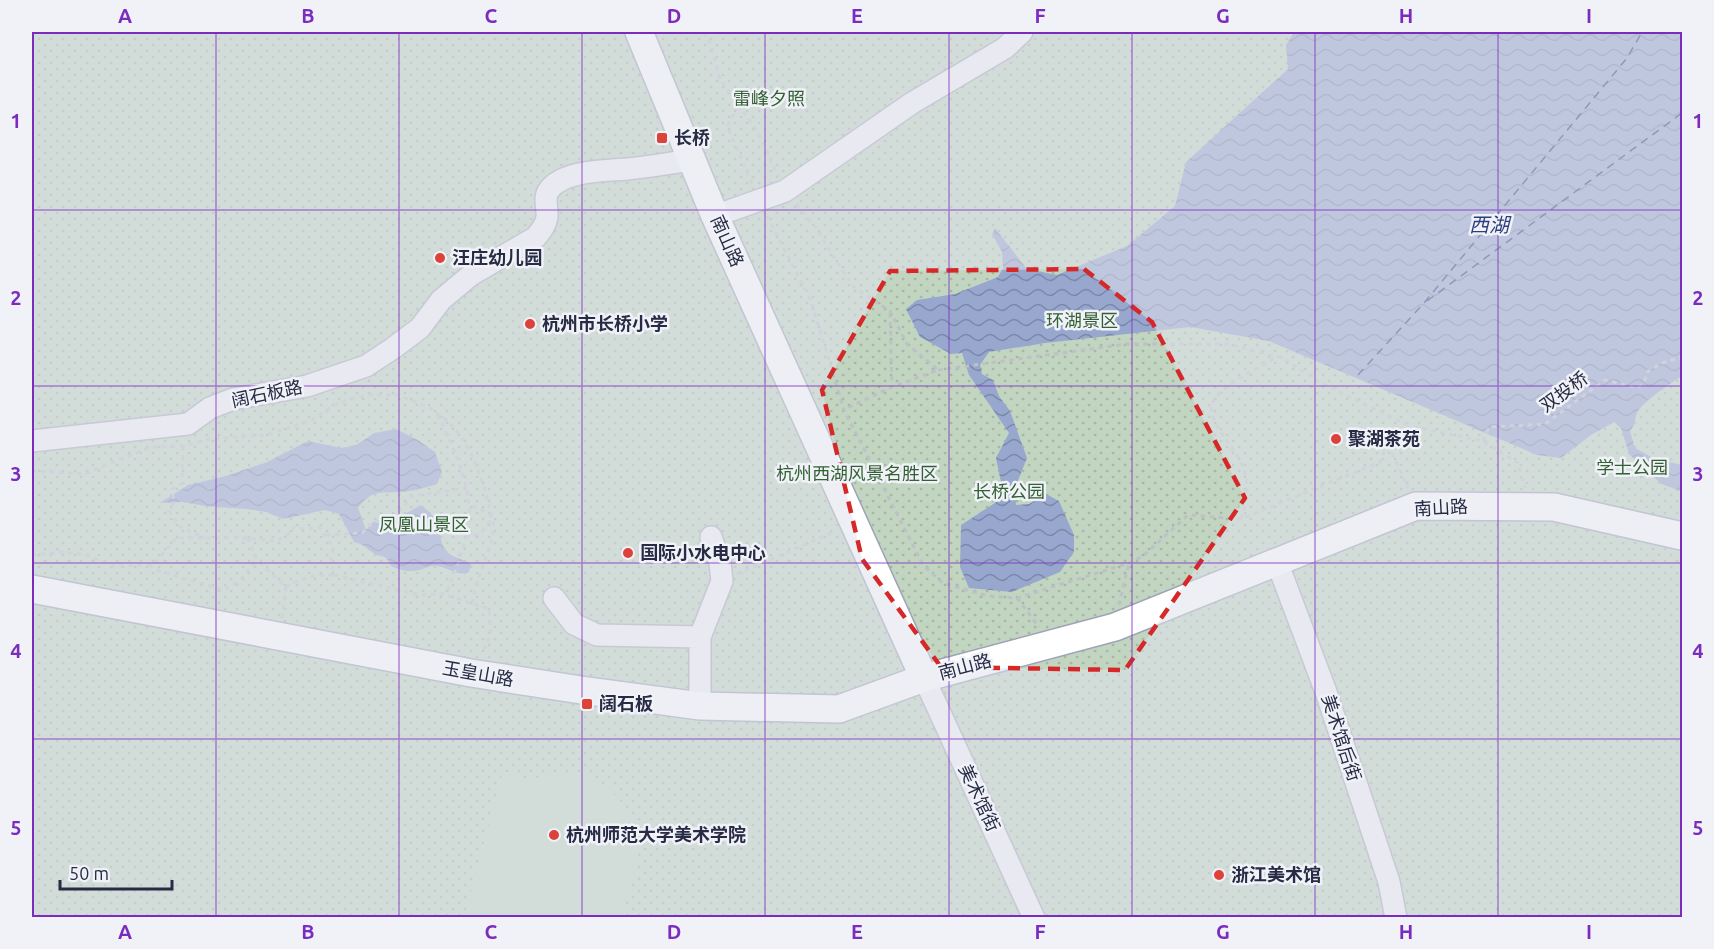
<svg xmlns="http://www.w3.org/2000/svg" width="1714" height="949" viewBox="0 0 1714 949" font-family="Ubuntu,'Noto Sans SC',sans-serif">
  <defs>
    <pattern id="park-dots" width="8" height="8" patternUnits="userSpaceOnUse" patternTransform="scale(1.5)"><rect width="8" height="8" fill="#c1d5c0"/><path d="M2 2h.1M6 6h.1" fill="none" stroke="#a6b7a6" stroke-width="1.8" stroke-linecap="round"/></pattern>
    <pattern id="water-waves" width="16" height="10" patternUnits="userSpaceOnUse" patternTransform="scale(1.5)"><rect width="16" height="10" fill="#98a7ce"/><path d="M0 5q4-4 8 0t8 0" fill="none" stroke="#7c88a9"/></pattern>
  </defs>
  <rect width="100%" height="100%" fill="#e0e2eb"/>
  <path fill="url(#park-dots)" d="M32,32H1682V917H32Z"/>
  <path fill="#c1d5c0" d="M503,771L526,780L555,774L583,775L608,787L626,807L639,839L638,858L622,917H464Z"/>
  <path fill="url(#water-waves)" d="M1294,32H1682V376C1671,383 1642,402 1637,413C1634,420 1636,424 1630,431L1635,448L1655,459L1682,465V492L1660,483L1629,454L1621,428L1614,422L1591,435L1561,458L1537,455L1269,341L1190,327L1045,343L989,352L980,365L982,374L993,380L999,396L1010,411L1027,458L1015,488L1016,505L1029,504L1046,494L1059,501L1074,535V552L1060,572L1012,592L969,588L960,567L961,525L1004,497L996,458L1009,433L969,375L962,353L951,354L920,337L906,309L917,300L955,294L998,277L1003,268L1002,252L992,234L995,228L1027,269L1057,275L1127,246L1175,206L1186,162L1288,69L1286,45Z
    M396,429L418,440L435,452L442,472L437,484C427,487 418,490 409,491C385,495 374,486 358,508L366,530L373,522C391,519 405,516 420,505C430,511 438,520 440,532C441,538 441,545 446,550C452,559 464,558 471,565L469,572C455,578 446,564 432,566C429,566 426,568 423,569C411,573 402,571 391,566C385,552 381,559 372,552C364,546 364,545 354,542L339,514L325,510L283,519L266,512L246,509L206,506L182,502L160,503L188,485L226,476L267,462L308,441L341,448L357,445L374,433Z"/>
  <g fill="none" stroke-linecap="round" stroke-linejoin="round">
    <path stroke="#2d3f7c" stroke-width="1.5" stroke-dasharray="8 6" stroke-linecap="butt" d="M1427,301L1682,113
      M1358,375L1424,303L1627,58L1642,32"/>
    <defs>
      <path id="minor" d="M715,216L785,191L912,103L1005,48L1022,32
        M32,441L188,424L210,408L233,399L307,386L366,366L392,349L420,328L441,300L471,275L536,237C541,231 546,225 547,217C548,208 543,198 549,190C563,170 606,171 627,169C649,167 670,163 692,160
        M1277,562L1326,692L1389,882L1396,918
        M554,598L574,624L597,635L700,637
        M924,678L1034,918
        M700,706V637L722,581L720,563L711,537"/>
      <path id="major" d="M639,32L715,216L924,678
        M32,589L471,673L581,690L700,706L839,709L924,678L1115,627L1416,506L1554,507L1682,536"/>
    </defs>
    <use href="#minor" stroke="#a8abb9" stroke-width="24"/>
    <use href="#major" stroke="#9ea3b7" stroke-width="30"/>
    <path stroke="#bec0c9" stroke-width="3" stroke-dasharray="4.5 4.5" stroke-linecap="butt" d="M704,32L711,45L720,79L757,131L778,176
      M738,106L727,126L753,185
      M796,204L817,229L840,267L855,288L890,311L907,344L938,370L892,387L845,409
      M767,216L811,301L844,410L923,565L943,583L988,596L1017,598L1129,563L1143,556L1188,515L1241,519L1380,462L1387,444L1410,426L1483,441L1518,463L1525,488
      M890,313L892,387
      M938,370L1127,344H1228L1283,358L1317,381L1410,426
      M438,415C453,447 472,485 469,522C466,546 455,571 446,594
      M1483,441L1489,427L1545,424L1605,380L1638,388L1645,380L1647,372L1662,363L1682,357
      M1388,445L1408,488
      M183,446L182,483L172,489L174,503L169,511L180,527L205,538
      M32,471L84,474L151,447L183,446L210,439L266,435L310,421L335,405L350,399L369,395H398L428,407L448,421L461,436L473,458L484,486L494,526L492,540L475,588L472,603
      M1241,519C1247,501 1250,483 1242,465C1236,447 1199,416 1216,397C1231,379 1258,370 1277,356
      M326,535L362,533L373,522L393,519L412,496L466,488
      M465,537C480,536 485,530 492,517L481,509L468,505
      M248,538L257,560L286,587C302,577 315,575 334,575
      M32,555L62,552L87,555L113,566L149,565L155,563L176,538H248L276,541L287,535L294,527L307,529L319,527L333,547L331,558L334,575L419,595L443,594L489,609L491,634L481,654
      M149,565L159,571L224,590L238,582L257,560
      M737,574L836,531
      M1017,598L1039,627
      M1119,605L1129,563
      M282,618L286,587"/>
    <use href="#minor" stroke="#f3f4f8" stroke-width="21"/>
    <use href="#major" stroke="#fff" stroke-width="27"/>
  </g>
  <path d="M0 0H1714V949H0ZM1084,269L1152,322L1245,498L1125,670L941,667L862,559L822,390L890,271Z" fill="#e0e2eb" fill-opacity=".55" fill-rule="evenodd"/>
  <path fill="none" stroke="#d62828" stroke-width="4.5" stroke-dasharray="12 8" stroke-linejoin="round" d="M1084,269L1152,322L1245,498L1125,670L941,667L862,559L822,390L890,271Z"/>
  <path fill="none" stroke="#7b2cbf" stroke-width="1.5" stroke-opacity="0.55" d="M216,32V918M399,32V918M582,32V918M765,32V918M949,32V918M1132,32V918M1315,32V918M1498,32V918M32,210H1682M32,386H1682M32,563H1682M32,739H1682"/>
  <g fill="#dc4239" stroke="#f0f2f8" stroke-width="2">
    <rect x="656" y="132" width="12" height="12" rx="3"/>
    <circle cx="440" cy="258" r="6"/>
    <circle cx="530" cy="324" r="6"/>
    <circle cx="1336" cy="439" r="6"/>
    <circle cx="628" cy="553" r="6"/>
    <rect x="581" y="698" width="12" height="12" rx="3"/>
    <circle cx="554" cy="835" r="6"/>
    <circle cx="1219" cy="875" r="6"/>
  </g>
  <g text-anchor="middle" stroke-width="5" stroke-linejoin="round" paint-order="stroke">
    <g font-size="18" fill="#336134" stroke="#f0f2f8">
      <text x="769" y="105">雷峰夕照</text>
      <text x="1082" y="327">环湖景区</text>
      <text x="1632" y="474">学士公园</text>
      <text x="857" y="480">杭州西湖风景名胜区</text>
      <text x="1009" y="498">长桥公园</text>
      <text x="424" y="531">凤凰山景区</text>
    </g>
    <g font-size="18" font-weight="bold" fill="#272b44" stroke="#f0f2f8" text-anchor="start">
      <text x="674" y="144">长桥</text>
      <text x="452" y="264">汪庄幼儿园</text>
      <text x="542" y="330">杭州市长桥小学</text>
      <text x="1348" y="445">聚湖茶苑</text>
      <text x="640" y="559">国际小水电中心</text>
      <text x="599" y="710">阔石板</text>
      <text x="566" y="841">杭州师范大学美术学院</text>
      <text x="1231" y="881">浙江美术馆</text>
    </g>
    <g font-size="18" fill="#272b44" stroke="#f0f2f8">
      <text transform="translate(727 241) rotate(66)" y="6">南山路</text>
      <text transform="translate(1564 392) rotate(-36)" y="6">双投桥</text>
      <text transform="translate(267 394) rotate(-12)" y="6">阔石板路</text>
      <text transform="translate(1441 508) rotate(-3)" y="6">南山路</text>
      <text transform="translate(965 667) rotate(-15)" y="6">南山路</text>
      <text transform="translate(478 674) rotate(10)" y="6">玉皇山路</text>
      <text transform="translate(1341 738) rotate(72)" y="6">美术馆后街</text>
      <text transform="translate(979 798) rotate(65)" y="6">美术馆街</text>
    </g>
    <g font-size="20" font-style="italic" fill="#2d3f7c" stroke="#f0f2f8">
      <text x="1489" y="232">西湖</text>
    </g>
  </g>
  <rect width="1714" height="949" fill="none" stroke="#f0f2f8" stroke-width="66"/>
  <path d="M60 880v9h112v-9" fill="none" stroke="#272b44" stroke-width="3"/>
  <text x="69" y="880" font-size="18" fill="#272b44" stroke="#f0f2f8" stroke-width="4.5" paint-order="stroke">50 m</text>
  <rect x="33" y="33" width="1648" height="883" fill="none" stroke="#7b2cbf" stroke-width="2"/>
  <g font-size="20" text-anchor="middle" font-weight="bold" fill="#7b2cbf">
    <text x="125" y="23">A</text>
    <text x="308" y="23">B</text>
    <text x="491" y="23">C</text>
    <text x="674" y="23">D</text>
    <text x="857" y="23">E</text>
    <text x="1040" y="23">F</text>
    <text x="1223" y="23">G</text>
    <text x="1406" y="23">H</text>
    <text x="1589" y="23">I</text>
    <text x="16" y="128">1</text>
    <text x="1698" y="128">1</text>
    <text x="16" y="305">2</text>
    <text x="1698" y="305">2</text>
    <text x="16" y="481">3</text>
    <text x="1698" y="481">3</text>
    <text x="16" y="658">4</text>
    <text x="1698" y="658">4</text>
    <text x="16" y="835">5</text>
    <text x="1698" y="835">5</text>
    <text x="125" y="939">A</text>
    <text x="308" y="939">B</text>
    <text x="491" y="939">C</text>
    <text x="674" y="939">D</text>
    <text x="857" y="939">E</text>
    <text x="1040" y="939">F</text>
    <text x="1223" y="939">G</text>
    <text x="1406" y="939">H</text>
    <text x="1589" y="939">I</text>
  </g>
</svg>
